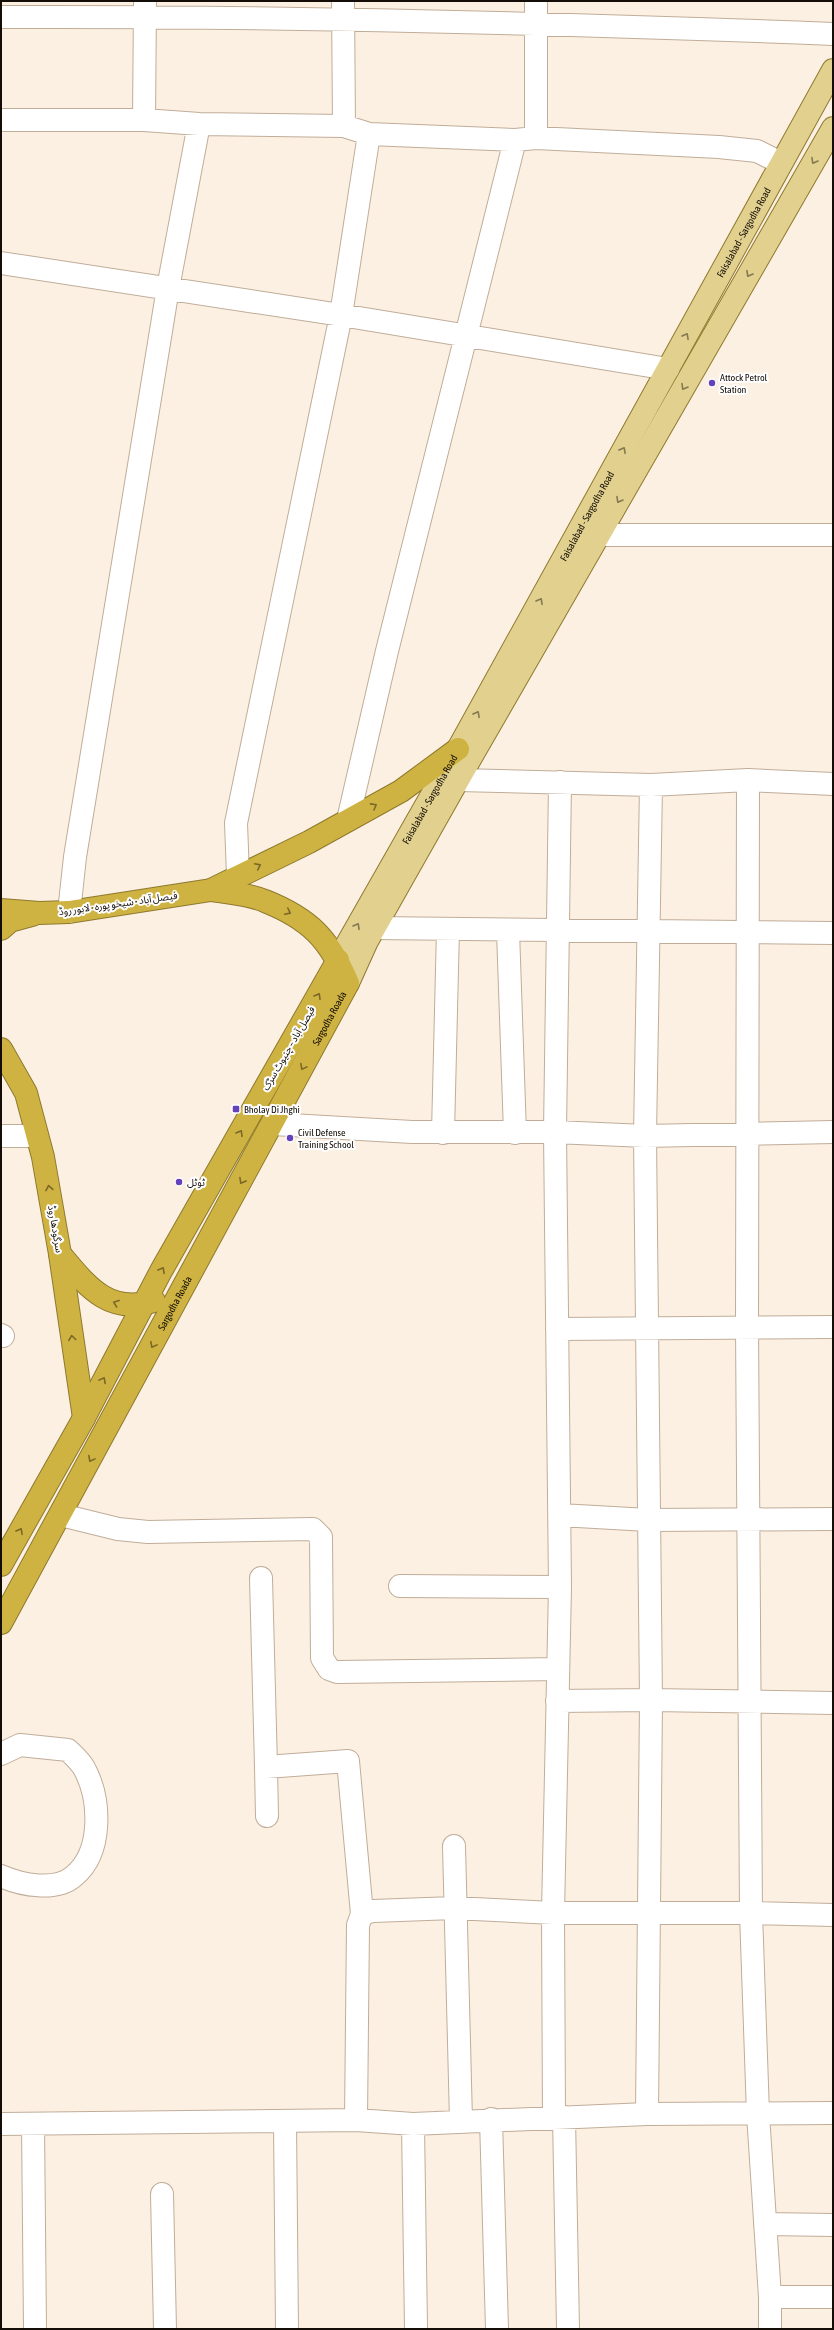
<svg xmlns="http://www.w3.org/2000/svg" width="834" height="2330" viewBox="0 0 834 2330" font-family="'Asap Condensed','Noto Sans Arabic',sans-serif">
  <rect width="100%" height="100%" fill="#fcf0e3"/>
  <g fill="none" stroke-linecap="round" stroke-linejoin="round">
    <defs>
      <path id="minor" d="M343,1L344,126
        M1,17C279,16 556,23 833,34
        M1,120H144L199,124L344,126L369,134L515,140L536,138L719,147L757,151L781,163
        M144,120L145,2
        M536,138V1
        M1,263L341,315L668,369
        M599,535H833
        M458,780L651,785L748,780L833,784
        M748,780L747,1326L751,1913L758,2114L770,2297V2329
        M348,820L387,651L515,140
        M238,876L236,823L341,315L369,134
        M69,912L75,857L168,288L199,124
        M374,928L833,933
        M508,931L515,1133
        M273,1124L412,1132H555L645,1136L833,1132
        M443,1133L448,929
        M1,1136H37
        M557,1329L833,1327
        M1,1335L3,1336
        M61,1515L118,1529L148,1532L313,1529L321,1537L322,1658L329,1669L337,1672L558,1669
        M560,1515L648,1520L833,1519
        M261,1578L266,1767L348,1761L362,1914L358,1925L356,2120
        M400,1586L560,1587
        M557,1701L651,1700L833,1703
        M1,1754L20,1745L68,1750C73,1755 80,1761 84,1768C101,1799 103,1852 74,1876C56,1892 21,1885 1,1876
        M266,1767L267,1816
        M454,1846L461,2121
        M362,1914L373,1911L454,1908L553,1913H751L833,1915
        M647,2114L651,1700L645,1136L651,785
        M554,2117L553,1913L560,1587L555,1132L560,782
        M564,2117L568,2329
        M491,2119L497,2329
        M285,2122L287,2329
        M1,2124L356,2120L413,2124L647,2114L833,2113
        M33,2124L35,2329
        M413,2124L416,2329
        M162,2194L165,2329
        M765,2224L833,2225
        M770,2297H833"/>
      <g id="major">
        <path id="s1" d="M338,960L458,749L833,70"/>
        <path d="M348,983L367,941L458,780L833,128"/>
      </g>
      <g id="highway">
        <path d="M1,910L39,913L69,912L211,890L309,842L401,791L458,749"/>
        <path d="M1,929L10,921L32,915"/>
        <path d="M1,1049L26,1093L43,1157L60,1254L84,1418"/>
        <path d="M60,1254C87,1286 108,1315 154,1301"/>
        <path d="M1,1565L84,1418L161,1271L338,960"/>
        <path id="s2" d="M1,1623L348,983C329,939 310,919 265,901C249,894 228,893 211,890"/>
      </g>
    </defs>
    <use href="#minor" stroke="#c0ad99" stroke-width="24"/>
    <use href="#major" stroke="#8e792d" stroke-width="24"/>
    <use href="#highway" stroke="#8e792d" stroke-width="24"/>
    <use href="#minor" stroke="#fff" stroke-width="22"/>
    <use href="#major" stroke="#e2d18e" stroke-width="22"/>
    <use href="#highway" stroke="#cfb342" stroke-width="22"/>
  </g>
  <defs><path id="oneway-chevron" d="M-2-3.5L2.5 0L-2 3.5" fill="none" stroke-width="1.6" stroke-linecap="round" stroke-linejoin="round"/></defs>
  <g stroke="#857951">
    <use href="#oneway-chevron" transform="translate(814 161) rotate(120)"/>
    <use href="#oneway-chevron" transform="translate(749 274) rotate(120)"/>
    <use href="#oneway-chevron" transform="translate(686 336) rotate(-61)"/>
    <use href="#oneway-chevron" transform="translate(684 387) rotate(120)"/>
    <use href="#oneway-chevron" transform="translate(623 450) rotate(-61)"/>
    <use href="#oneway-chevron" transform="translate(619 500) rotate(120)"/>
    <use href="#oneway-chevron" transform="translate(540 601) rotate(-61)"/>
    <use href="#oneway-chevron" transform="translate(477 714) rotate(-61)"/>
    <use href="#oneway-chevron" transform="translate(357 926) rotate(-60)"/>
  </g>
  <g stroke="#7b6827">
    <use href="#oneway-chevron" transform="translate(374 806) rotate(-29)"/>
    <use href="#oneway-chevron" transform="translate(258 866) rotate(-26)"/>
    <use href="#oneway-chevron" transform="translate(288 912) rotate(27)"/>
    <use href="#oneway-chevron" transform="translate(318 996) rotate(-60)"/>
    <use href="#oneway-chevron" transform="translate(303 1067) rotate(118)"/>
    <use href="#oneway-chevron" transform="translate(240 1133) rotate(-60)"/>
    <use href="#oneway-chevron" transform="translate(242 1181) rotate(119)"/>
    <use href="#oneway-chevron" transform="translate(49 1188) rotate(-100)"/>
    <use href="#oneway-chevron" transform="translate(162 1270) rotate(-61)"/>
    <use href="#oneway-chevron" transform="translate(116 1303) rotate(-160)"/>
    <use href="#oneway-chevron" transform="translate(72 1338) rotate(-98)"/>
    <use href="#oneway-chevron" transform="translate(153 1345) rotate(118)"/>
    <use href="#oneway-chevron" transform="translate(103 1380) rotate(-62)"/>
    <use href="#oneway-chevron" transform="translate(91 1459) rotate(118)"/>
    <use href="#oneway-chevron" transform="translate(20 1531) rotate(-61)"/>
  </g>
  <g fill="#6342bb" stroke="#fff" stroke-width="1.5">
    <circle cx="712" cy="383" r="4"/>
    <rect x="232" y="1105" width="8" height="8" rx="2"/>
    <circle cx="290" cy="1138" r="4"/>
    <circle cx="179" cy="1182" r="4"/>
  </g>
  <g text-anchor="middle" stroke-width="4" stroke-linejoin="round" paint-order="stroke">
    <g font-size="10" fill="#140d07" stroke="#fff">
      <text dy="4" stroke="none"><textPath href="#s1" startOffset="833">Faisalabad - Sargodha Road</textPath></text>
      <text dy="4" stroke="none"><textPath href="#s1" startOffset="509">Faisalabad - Sargodha Road</textPath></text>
      <text dy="4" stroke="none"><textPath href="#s1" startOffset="185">Faisalabad - Sargodha Road</textPath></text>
      <text transform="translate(118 903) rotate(-8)" y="4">فیصل آباد - شیخو پورہ - لاہور روڈ</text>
      <text dy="4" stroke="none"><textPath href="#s2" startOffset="688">Sargodha Roada</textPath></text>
      <text transform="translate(288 1048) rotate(-60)" y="4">فیصل آباد – چنیوٹ سڑک</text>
      <text transform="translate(56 1229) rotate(80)" y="4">سرگودھا روڈ</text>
      <text dy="4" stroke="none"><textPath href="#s2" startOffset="364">Sargodha Roada</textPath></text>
    </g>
    <g font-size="10" fill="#140d07" stroke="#fff" text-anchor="start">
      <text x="720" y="381">Attock Petrol<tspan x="720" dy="12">Station</tspan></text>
      <text x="244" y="1113">Bholay Di Jhghi</text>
      <text x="298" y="1136">Civil Defense<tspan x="298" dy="12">Training School</tspan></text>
      <text x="187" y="1186">ٹوٹل</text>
    </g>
  </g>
  <rect width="834" height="2330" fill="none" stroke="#140d07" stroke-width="4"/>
</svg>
